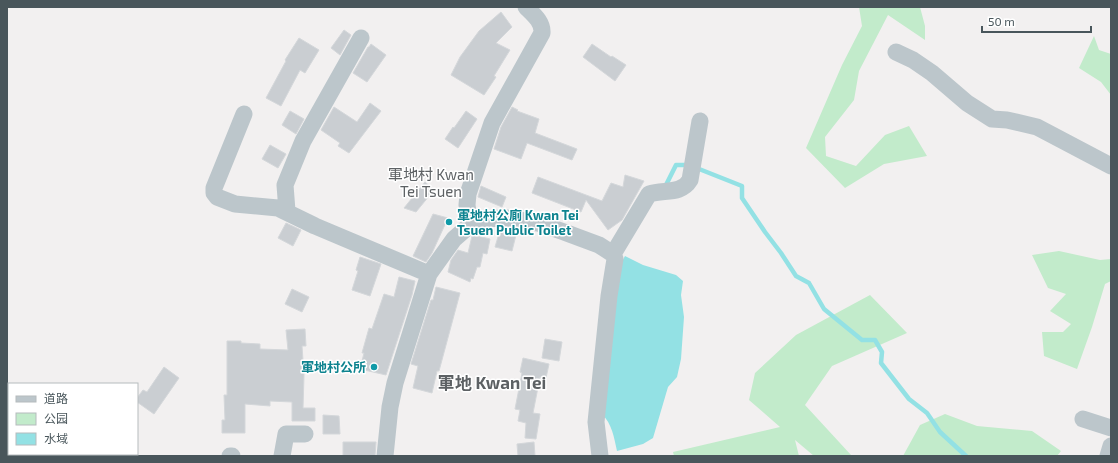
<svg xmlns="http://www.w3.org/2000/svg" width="1118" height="463" viewBox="0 0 1118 463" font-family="'Exo 2','Noto Sans SC',sans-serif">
  <rect width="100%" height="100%" fill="#f2f0f0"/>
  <path fill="#c2ebcb" d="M859,7H920L925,26V40L888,15L859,71L854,100L825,137L826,156L856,166L885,135L909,126L927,156L884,164L845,188L806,148L842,65L862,26Z
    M1094,36L1099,50L1111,54V95L1101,82L1079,68Z
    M1059,251L1100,260L1111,259V281L1105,284L1092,327L1077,369L1044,356L1042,332H1063L1071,324L1050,311L1066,294L1048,288L1032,255Z
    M870,295L907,333L832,366L805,405L851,455L850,456H814L795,440L799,456H674L673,452L780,427L749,400L755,373L796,335Z
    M945,414L977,426L1032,431L1061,451L1057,456H903L920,425Z"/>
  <path fill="#93e1e4" d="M625,256L643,265L676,275L683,281L681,295L684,317L681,359L677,377L668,387L653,438L643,444L617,451C614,437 612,424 602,414L620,265Z"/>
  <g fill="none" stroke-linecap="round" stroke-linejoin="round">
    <path stroke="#93e1e4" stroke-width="4.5" d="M665,187L676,165H689L742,186V198L765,232L781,253L796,276L809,283L824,309L862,340H875L882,352L881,363L909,399L927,413L940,432L966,456
      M7,442H9
      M62,454L66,456"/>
  </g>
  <path fill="#caced2" stroke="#d4d7da" d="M501,12L512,27L496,43L510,50L494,76L496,77L484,95L451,75L460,57L479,31Z
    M344,30L351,35L340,55L331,48Z
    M299,38L319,50L305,73L300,70L281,106L266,98L286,61L285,60Z
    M371,44L386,55L367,82L353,73L368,47H369Z
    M592,44L611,57L612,56L626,65L615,81L583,57Z
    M370,103L381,111L349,153L338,146L340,143L321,130L334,107L357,122Z
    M512,107L518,110L517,111L539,119L535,133L577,149L572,160L527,143L521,159L494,149L501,127Z
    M290,111L304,119L296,134L282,125Z
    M466,111L477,119L458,148L445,139L453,127L454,128Z
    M270,145L286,154L278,168L262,159Z
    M625,175L644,181L622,220L608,230L586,200L581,212L532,193L538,177L602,201L611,183L623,187Z
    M425,182L434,190L416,212L404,208Z
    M481,186L506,197L502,207L478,197Z
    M433,214L448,218L432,253L426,262L413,256Z
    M286,223L301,230L293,246L278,238Z
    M500,230L516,235L512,251L495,247Z
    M474,235L490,239L487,254L483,253L480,267H477L473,279L471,278L470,282L448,272L451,260L458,250L468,253L472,236Z
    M360,257L381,264L370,296L352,290L358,271L356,270Z
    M399,277L415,281L412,295L386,375L360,369L364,353H362L369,328L372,329L384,294L394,297Z
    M436,287L460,293L439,371H437L432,393L413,388L418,366L411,364L431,300H433Z
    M292,289L309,297L302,312L285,304Z
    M305,329L306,346H302L304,375L303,408H315V421H292V402L270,401V406L245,404V433H222V420H225L224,395H227V341H241V343L260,344V349L288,350L286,330Z
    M545,339L562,342L559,361L542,358Z
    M523,358L549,364L546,378L540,377L533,413L540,414L536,439L525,438L526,423L518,421L520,410L515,409L522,373L520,372Z
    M164,367L179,378L154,414L137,402V398L143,390L147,392Z
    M323,415L339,416L340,434H323Z
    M343,442H376L375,456H343Z
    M534,442L535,456H518L517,444Z"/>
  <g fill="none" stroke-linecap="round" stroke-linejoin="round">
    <path stroke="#bcc6cb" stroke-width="17" d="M896,52L913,60L932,73L967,103L992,119L1007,120L1037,127L1111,166
      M244,114L214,188V193L217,197L235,204L278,208L315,226L429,274
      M287,211L285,185L303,141L361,38
      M470,225L467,205L468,194L492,123L542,33C543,22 533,14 526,7
      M613,254L649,194C664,189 681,195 690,180L700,121
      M1083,419L1111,428
      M230,456H232
      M282,456L286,434H305
      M385,456L390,407L395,383L429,274L454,239L470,225L483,219L506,218L538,223L564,232L599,245L613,254L615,259L609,296L596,422L600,456
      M1108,456L1111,446"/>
  </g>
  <g fill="#0f9aa8" stroke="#fff" stroke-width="1.5">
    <circle cx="449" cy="222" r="4"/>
    <circle cx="374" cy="367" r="4"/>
  </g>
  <g text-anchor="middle" stroke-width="3" stroke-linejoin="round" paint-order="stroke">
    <g font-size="13" font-weight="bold" fill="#0d838f" stroke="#fff" text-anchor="start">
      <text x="457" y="220">軍地村公廁 Kwan Tei<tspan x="457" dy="15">Tsuen Public Toilet</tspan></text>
      <text x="366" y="372" text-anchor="end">軍地村公所</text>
    </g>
    <g font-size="15" fill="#5d6164" stroke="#fff">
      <text x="431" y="180">軍地村 Kwan<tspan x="431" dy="17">Tei Tsuen</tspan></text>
    </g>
    <g font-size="17" font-weight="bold" fill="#5d6164" stroke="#fff">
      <text x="492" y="389">軍地 Kwan Tei</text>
    </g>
  </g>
  <rect width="1118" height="463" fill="none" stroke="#49565b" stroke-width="16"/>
  <rect x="8" y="383" width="130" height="72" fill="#ffffff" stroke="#b6bbbd"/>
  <rect x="16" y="396" width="20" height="6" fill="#bcc6cb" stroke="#b6bbbd"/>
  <text x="44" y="403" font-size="12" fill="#49565b">道路</text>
  <rect x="16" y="413" width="20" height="12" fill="#c2ebcb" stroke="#b6bbbd"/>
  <text x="44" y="423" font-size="12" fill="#49565b">公园</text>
  <rect x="16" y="433" width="20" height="12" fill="#93e1e4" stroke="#b6bbbd"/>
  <text x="44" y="443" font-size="12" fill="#49565b">水域</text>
  <path d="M982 26v6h109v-6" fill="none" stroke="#49565b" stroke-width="2"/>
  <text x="988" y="26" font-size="12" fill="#49565b" stroke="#ffffff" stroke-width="3" paint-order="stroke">50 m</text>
</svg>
